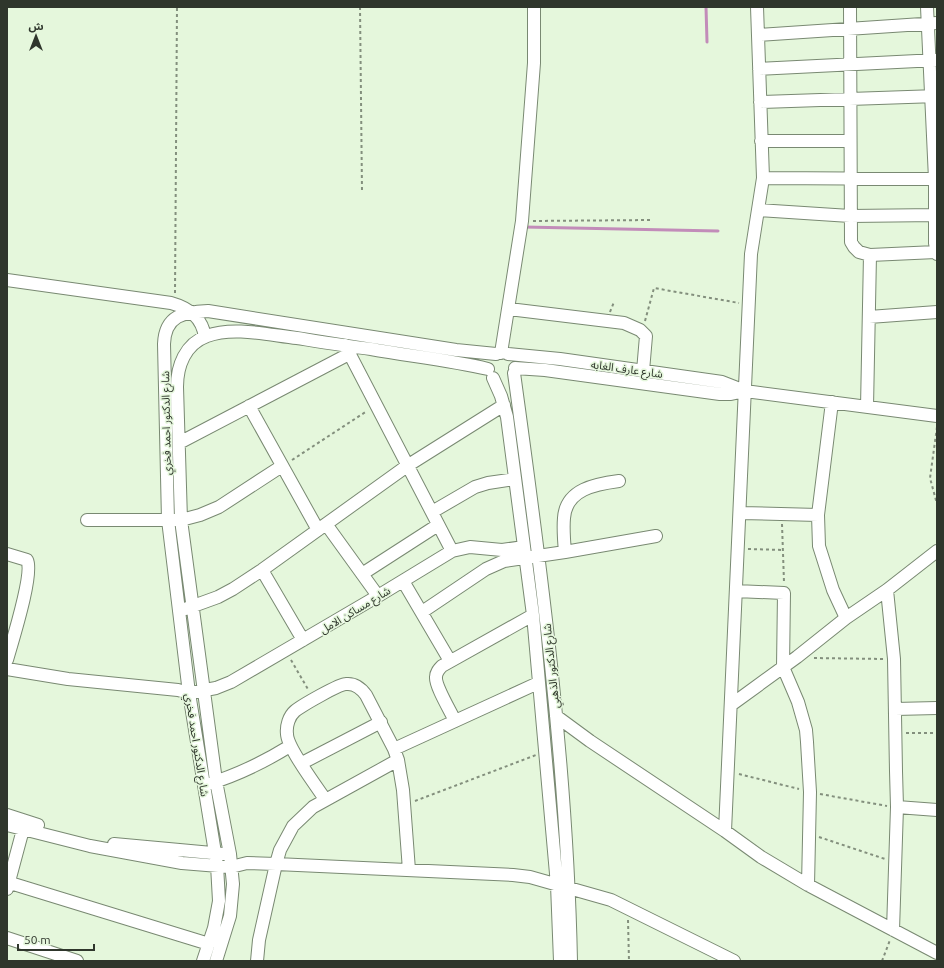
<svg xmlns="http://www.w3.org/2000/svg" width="944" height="968" viewBox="0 0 944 968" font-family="Ubuntu,'Noto Sans Arabic',sans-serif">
  <rect width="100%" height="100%" fill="#e5f7dc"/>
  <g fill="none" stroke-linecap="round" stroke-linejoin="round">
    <path stroke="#c28cb9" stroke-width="3" d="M706,7L707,42
      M524,227L718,231"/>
    <defs>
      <path id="street" d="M850,7L851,242L854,247L859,252L870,255L936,252
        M927,7L935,179V243L937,254
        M758,35L937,23
        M759,69L937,60
        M760,102L937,96
        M761,141H850
        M763,178L935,179
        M758,210L850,216L937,215
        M7,280L171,303C189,308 202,317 205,337
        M509,309L624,323L640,330L646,336L643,371
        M869,317L937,312
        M345,345L452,551
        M501,353L522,221L534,63V7
        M508,354L560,359L722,382L745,391L937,416
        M515,368L545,370L720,394H731L745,391
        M514,373C541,568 567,764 571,961
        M493,378L501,396L507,417L533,615L557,885L560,961
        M832,402L818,515L819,546L833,590L846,618
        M249,406L318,530
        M867,407L870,255
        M179,443L349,354
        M432,512L475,487L488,483L515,479
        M740,513L818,515
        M87,520H181L200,515L219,507L282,466
        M326,524L378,596
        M565,552C564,541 563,529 564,518C566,489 596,484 619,481
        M7,554L27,560C34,573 12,642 7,660
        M262,570L303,640
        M362,574L438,525
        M403,581L450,661
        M887,590L894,659L896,771L897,807L893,930
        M736,591L784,593L783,667L798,702L806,730L807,742L810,792L808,885
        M185,609L218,597L233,589L262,570L407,466L504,405
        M422,612L486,569L504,561L565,552L656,536
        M7,669L68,679L178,690L189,693L216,688L231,682L378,596L452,551L470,547L502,550L524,547
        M731,705L797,657L846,618L887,590L937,551
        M895,709L937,708
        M556,716L590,741L725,831L761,857L808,885L937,953
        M455,721C451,712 435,686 436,677C436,672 439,669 442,666L533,615
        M394,749L538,683
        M302,763L381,722
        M208,784C238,775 264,762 290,746
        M325,799C316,786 287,747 287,734C286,726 289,716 295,711C301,706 339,684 346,684C355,683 361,688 366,695L394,749L398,760L403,790L409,870
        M897,807L937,810
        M7,815L38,825
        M7,825L90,846L182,863L231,867L247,863L276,864L513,875L530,877L611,900L734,961
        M725,831L751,254L763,178L757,7
        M114,844L223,854
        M7,882L209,944
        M7,889L25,822
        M7,938L77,961
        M203,961L214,928L219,901L217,865L189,693L168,520L164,344C165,315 184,312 208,311L456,350L496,354
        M216,961L230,916L233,884L230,854L216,781L181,520L177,387C177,366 185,344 207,336C233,326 269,335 297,338C322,342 346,346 371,349C410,356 449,360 488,369
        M257,961L259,940L276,864L280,850L293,826L313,807L398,760"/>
    </defs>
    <use href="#street" stroke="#798972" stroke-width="14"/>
    <path stroke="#838f7d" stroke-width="2" stroke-dasharray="3 3" stroke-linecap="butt" d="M360,7L362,191
      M533,221L652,220
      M175,293L177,7
      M610,312L614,302
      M645,321L654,288L739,303
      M937,427L930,478L937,504
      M292,460L367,411
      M782,524L784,582
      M748,549L783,550
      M814,658L884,659
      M291,660L309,691
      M906,733H937
      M739,774L799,789
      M820,794L887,806
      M415,801L536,755
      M819,837L885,859
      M628,920L629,961
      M882,961L890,940"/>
    <use href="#street" stroke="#fff" stroke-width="12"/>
  </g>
  <g text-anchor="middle" stroke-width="3" stroke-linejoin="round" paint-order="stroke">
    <g font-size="11" fill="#2f362c" stroke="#e5f7dc">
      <text transform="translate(627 369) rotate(8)" y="4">شارع عارف الغابه</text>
      <text transform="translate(166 423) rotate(-91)" y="4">شارع الدكتور احمد فخري</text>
      <text transform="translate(355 610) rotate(-31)" y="4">شارع مساكن الامل</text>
      <text transform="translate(551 666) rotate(-96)" y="4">شارع الدكتور الذهبي</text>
      <text transform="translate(197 745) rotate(81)" y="4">شارع الدكتور احمد فخري</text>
    </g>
  </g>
  <rect width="944" height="968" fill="none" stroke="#2f362c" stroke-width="16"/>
  <g transform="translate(36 36)" stroke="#e5f7dc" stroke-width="3" paint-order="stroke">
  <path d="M0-3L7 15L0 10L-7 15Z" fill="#2f362c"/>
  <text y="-6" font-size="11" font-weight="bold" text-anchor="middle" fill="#2f362c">ش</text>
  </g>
  <path d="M18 944v6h76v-6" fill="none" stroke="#2f362c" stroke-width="2"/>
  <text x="24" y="944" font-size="12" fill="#2f362c" stroke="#e5f7dc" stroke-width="3" paint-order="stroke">50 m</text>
</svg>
